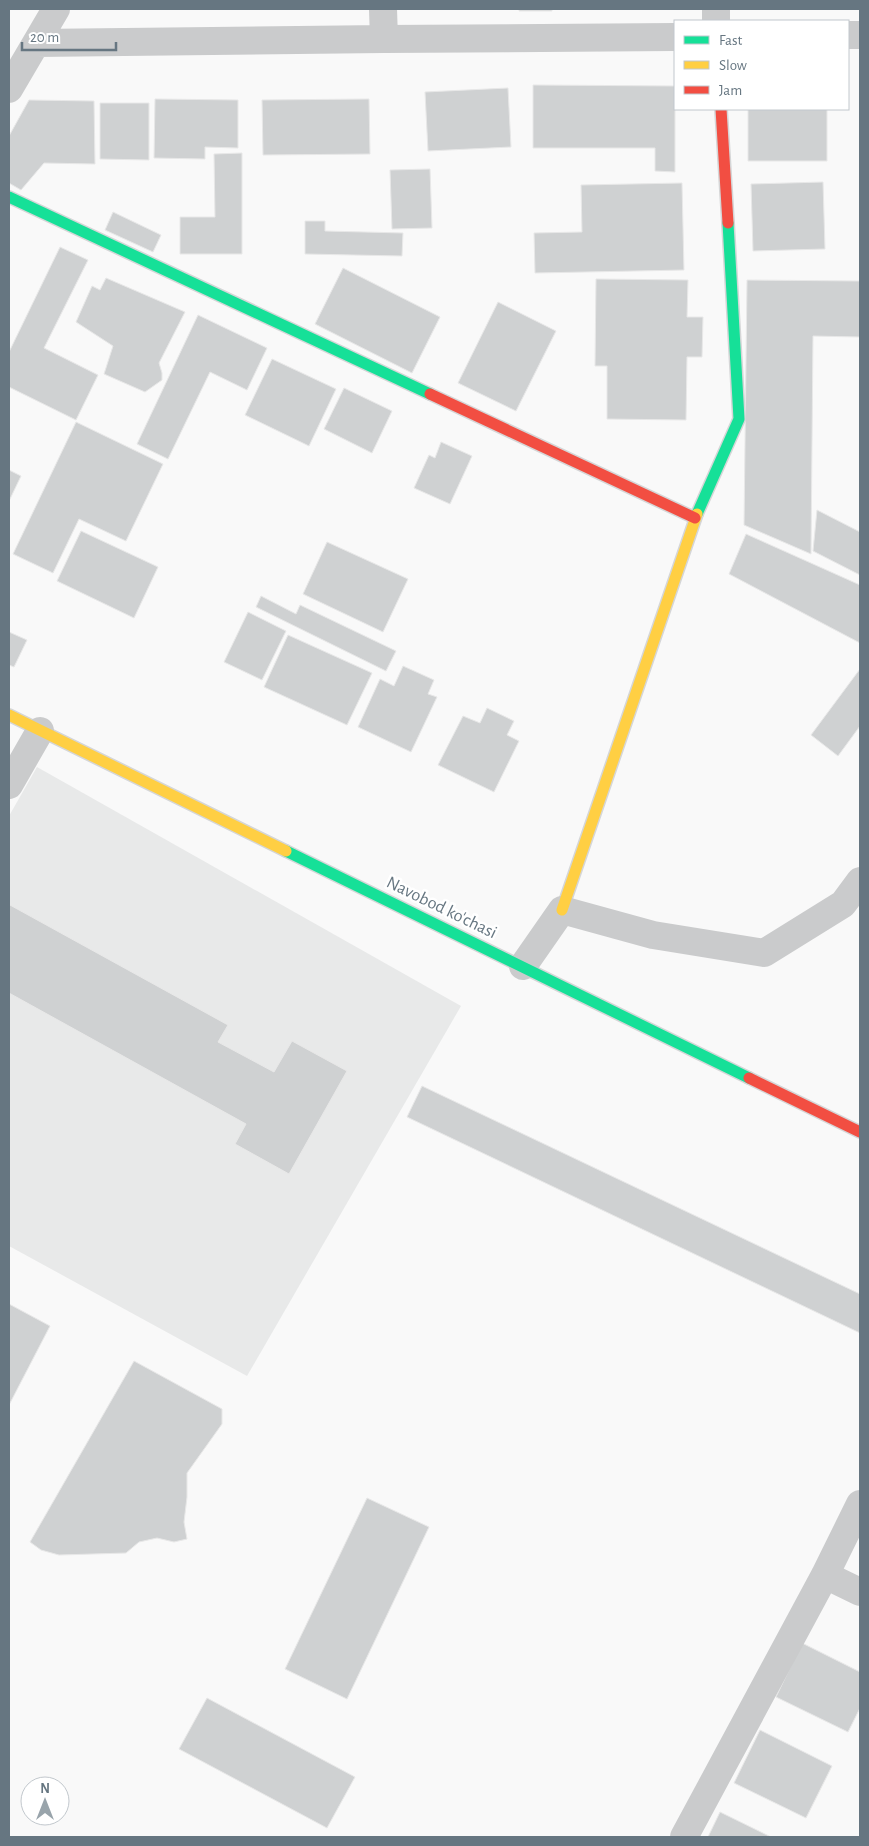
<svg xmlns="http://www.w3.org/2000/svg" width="869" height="1846" viewBox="0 0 869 1846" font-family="'Alegreya Sans',sans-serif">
  <rect width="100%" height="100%" fill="#f9f9f9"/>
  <path fill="#e8e9e9" d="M37,767L461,1006L247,1376L9,1246V816Z"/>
  <path fill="#cfd1d2" stroke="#e8e8e8" d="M519,9H552V11H519Z
    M533,85L675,86V172L655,171V148H533Z
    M508,88L511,147L428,151L425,92Z
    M155,99L238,100V148L205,147V159L154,158Z
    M369,99L370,154L263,155L262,100Z
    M29,100L94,101L95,164L44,163L21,190L9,183V136Z
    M100,103H149V160L100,159Z
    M748,109H827V161H748Z
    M242,153V254H180V217H215L214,154Z
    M430,169L432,228L392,229L390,170Z
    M823,182L825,249L753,251L751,184Z
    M682,183L684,270L535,273L534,233L582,232L581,185Z
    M113,212L161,235L153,252L105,230Z
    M305,221H325V231L403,233L402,256L305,254Z
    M60,247L88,260L44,348L98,375L76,420L9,387V352Z
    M343,268L440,317L412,373L315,324Z
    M106,278L185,312L159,363L162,373V380L145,392L104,374L113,346L76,322L92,286L100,290Z
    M596,279L688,280L687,317H703L702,357H687L686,420L607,419V366H595Z
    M747,280L860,281V337L813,336L811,554L744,525Z
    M498,302L556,331L516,411L458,383Z
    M198,315L267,348L247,390L210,372L168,459L137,444Z
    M272,359L336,389L309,446L245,415Z
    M344,388L392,411L372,453L324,429Z
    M76,422L163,464L126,541L79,519L53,573L13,554Z
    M441,442L472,456L450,504L414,488L429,455L435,458Z
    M9,470L21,476L9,501Z
    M817,510L860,532V575L813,551Z
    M81,531L158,567L134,618L57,581Z
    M746,534L860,585V643L729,574Z
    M327,542L408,579L383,632L303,594Z
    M261,596L296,614L300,605L396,651L386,671L256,607Z
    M248,612L286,631L262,680L224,662Z
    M9,632L27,640L14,667L9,665Z
    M288,635L372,673L347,725L264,687Z
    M403,666L434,680L428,694L437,697L411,752L358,727L380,679L394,686Z
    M860,669V726L838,756L811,735Z
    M487,708L514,721L507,735L519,741L494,792L438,765L463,716L480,723Z
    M10,905L228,1025L218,1042L274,1072L292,1041L347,1071L289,1174L235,1144L246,1124L9,993V908Z
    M422,1086L860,1294V1333L407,1117Z
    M9,1304L50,1326L9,1405Z
    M134,1361L222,1409V1424L187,1473V1497L184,1522L187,1539L174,1542L157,1538L139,1542L126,1553L59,1555L41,1550L30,1542Z
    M367,1498L429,1527L347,1699L285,1669Z
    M802,1643L860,1672V1708L848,1732L776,1697Z
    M207,1698L355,1777L327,1828L179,1749Z
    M760,1730L832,1766L806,1818L734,1783Z
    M720,1812L771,1837H708Z"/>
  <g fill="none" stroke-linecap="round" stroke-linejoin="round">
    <defs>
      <path id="fast" d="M9,197L430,394
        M697,514L739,419L728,223
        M286,851L749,1078"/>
      <path id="slow" d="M9,715L286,851
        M562,910L697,514"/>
      <path id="jam" d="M721,109L728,223
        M430,394L695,518
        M749,1078L860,1132"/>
    </defs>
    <use href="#fast" stroke="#d5d6d7" stroke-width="14"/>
    <use href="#slow" stroke="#d5d6d7" stroke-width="14"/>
    <use href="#jam" stroke="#d5d6d7" stroke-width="14"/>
    <path stroke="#cacbcc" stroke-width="28" d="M383,9L384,39
      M716,9V21
      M848,35H860
      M36,43L384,39L675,37
      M9,89L56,9
      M9,785L40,731
      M523,966L562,910L653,935L764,953L843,904L860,881
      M825,1575L860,1592
      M684,1837L825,1575L860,1504"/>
    <use href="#fast" stroke="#16e098" stroke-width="11"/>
    <use href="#slow" stroke="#ffcf43" stroke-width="11"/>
    <use href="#jam" stroke="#f24e42" stroke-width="11"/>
  </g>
  <g text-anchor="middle" stroke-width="5" stroke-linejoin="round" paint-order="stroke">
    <g font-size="18" fill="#667681" stroke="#fff">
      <text transform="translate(442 907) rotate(26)" y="6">Navobod ko'chasi</text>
    </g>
  </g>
  <rect width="869" height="1846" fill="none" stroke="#667681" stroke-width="20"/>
  <rect x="674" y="20" width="175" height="90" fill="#ffffff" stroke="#c2c8cd"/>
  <rect x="684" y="36" width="25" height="8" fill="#16e098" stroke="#c2c8cd"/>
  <text x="719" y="45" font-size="15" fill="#667681">Fast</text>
  <rect x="684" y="61" width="25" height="8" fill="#ffcf43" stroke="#c2c8cd"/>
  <text x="719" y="70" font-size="15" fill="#667681">Slow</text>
  <rect x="684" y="86" width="25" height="8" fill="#f24e42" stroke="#c2c8cd"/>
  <text x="719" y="95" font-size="15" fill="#667681">Jam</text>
  <g transform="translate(45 1801)"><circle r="24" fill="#ffffff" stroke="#c2c8cd"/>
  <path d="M0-4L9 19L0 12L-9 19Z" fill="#99a4ab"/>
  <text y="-8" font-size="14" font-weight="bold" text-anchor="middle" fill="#667681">N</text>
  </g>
  <path d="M22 42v8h94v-8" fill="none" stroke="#667681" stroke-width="2.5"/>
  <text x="30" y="42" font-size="15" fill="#667681" stroke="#ffffff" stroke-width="4" paint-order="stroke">20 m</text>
</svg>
